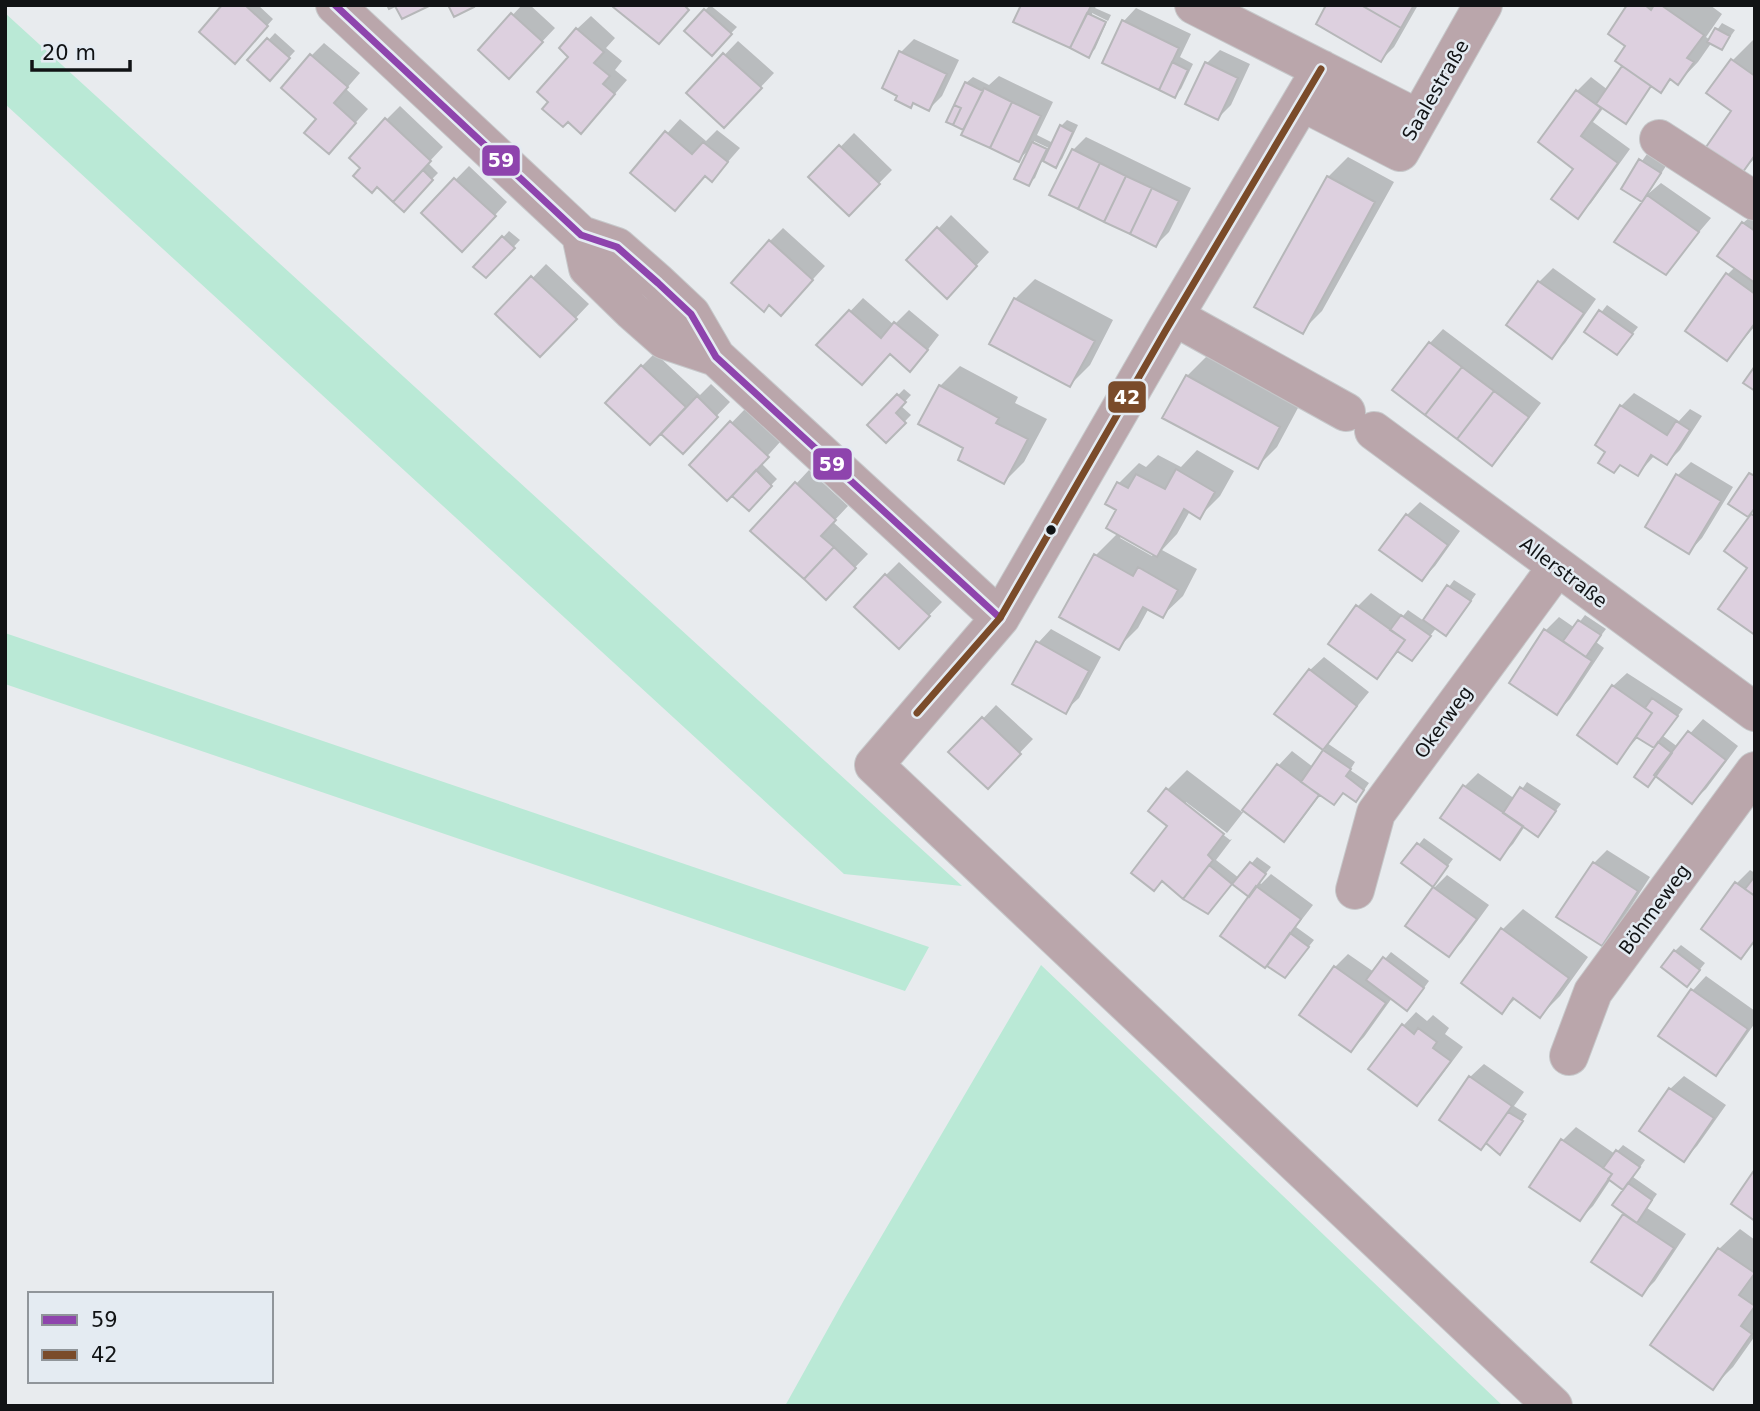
<svg xmlns="http://www.w3.org/2000/svg" width="1760" height="1411" viewBox="0 0 1760 1411" font-family="'DejaVu Sans',sans-serif">
  <rect width="100%" height="100%" fill="#e8ebee"/>
  <path fill="#bae9d6" d="M5,13L962,886L844,874L5,104Z
    M5,633L929,947L905,991L5,684Z
    M1041,965L1503,1406H785L844,1300Z"/>
  <path fill="#0003" fill-rule="evenodd" d="M225,5H258L273,19L241,55Z
    M522,5H530L555,28L522,63L480,50Z
    M710,5L737,27L712,53L687,31Z
    M1023,5H1097L1095,8L1111,15L1108,21L1092,13V17L1106,24L1095,49L1088,56Z
    M1329,5H1418L1394,47L1381,60Z
    M1630,5H1710L1722,14L1706,37L1710,40L1722,23L1735,30L1722,48L1712,42L1698,62L1678,83L1672,79L1660,90L1652,85L1626,122L1604,107L1593,122L1630,149L1591,203L1577,216L1576,168L1540,142L1577,91L1591,77L1608,90L1625,66Z
    M1136,8L1191,34L1180,57L1193,64L1181,89L1175,95L1123,22Z
    M591,16L615,38L606,48L622,61L615,70L627,80L594,118L568,120L550,102L571,56L577,29Z
    M275,33L295,51L270,78L250,60Z
    M914,39L959,60L942,96L929,109L915,102L911,106L901,52Z
    M1753,40L1755,41V158L1740,173L1734,111L1709,93L1733,60Z
    M738,41L774,73L737,112L688,93Z
    M324,43L360,73L346,89L368,109L329,152L319,119L311,56Z
    M1220,50L1250,64L1231,105L1218,118L1207,63Z
    M999,76L1053,102L1037,135L1053,143L1061,126L1067,120L1078,125L1062,159L1056,165L1043,159L1035,178L1028,184L1030,149L1018,160L969,123L963,128L966,83L973,77L989,85ZM1034,141L1055,151L1054,154L1034,144Z
    M400,106L443,147L428,163L438,173L403,209L363,168L386,120Z
    M680,119L706,141L717,130L740,148L712,180L706,175L632,173Z
    M854,133L892,170L849,214L811,177Z
    M1086,137L1191,188L1169,232L1156,245L1073,150Z
    M1647,154L1666,166L1648,194L1661,183L1711,218L1665,272L1645,201L1623,188Z
    M1348,157L1394,182L1322,311L1302,331L1328,177Z
    M469,166L507,202L475,237L423,213Z
    M951,215L989,252L960,283L938,229Z
    M1750,217L1755,221V326L1727,359L1728,274L1735,267L1743,223Z
    M783,228L825,266L794,300L770,241Z
    M509,231L520,240L486,276L476,267Z
    M546,264L589,304L554,341L498,314Z
    M1553,268L1596,299L1565,343L1552,356L1508,325L1539,282Z
    M1035,279L1113,320L1090,365L1070,385L1015,299Z
    M863,298L894,325L909,310L939,335L923,356L818,345Z
    M1607,305L1638,327L1617,353L1586,332Z
    M1443,329L1541,403L1505,450L1492,463L1395,389L1430,343Z
    M655,353L700,395L711,384L730,402L683,451L662,431L642,366Z
    M1207,356L1299,406L1277,447L1257,467L1187,376Z
    M960,366L1018,397L1015,403L1047,419L1024,462L1004,482L966,447L940,386Z
    M904,389L911,395L901,406L911,415L886,441L869,425Z
    M1634,393L1679,421L1690,409L1702,416L1680,450L1667,463L1655,455L1638,474L1621,464L1614,471L1608,451L1621,406Z
    M745,409L780,442L761,463L777,479L748,509L732,493L691,465Z
    M1197,450L1234,471L1220,496L1200,516L1190,511L1177,534L1162,550L1197,569L1183,596L1162,616L1149,608L1138,628L1118,648L1096,555L1118,533L1119,483L1139,463L1146,467L1158,455L1181,467ZM1122,535L1154,553L1152,556L1120,538Z
    M1691,462L1733,487L1702,538L1689,552L1678,475Z
    M809,470L848,506L833,522L868,554L839,584L796,484Z
    M1420,502L1460,531L1435,566L1422,579L1381,549L1407,515Z
    M899,562L942,602L912,633L886,575Z
    M1454,580L1476,594L1452,628L1446,634L1437,627L1412,659L1399,651L1377,677L1358,606L1371,593L1403,616L1408,610L1424,621Z
    M1585,615L1606,629L1596,642L1604,648L1570,699L1557,712L1546,630L1559,617L1575,628Z
    M1051,629L1101,657L1079,698L1065,711L1038,643Z
    M1324,657L1369,692L1327,743L1355,762L1350,770L1369,783L1362,793L1356,799L1344,791L1321,794L1297,826L1284,840L1245,810L1227,833L1186,802V806L1230,840L1232,839L1216,860L1239,878L1257,857L1271,867L1259,882L1261,884L1271,874L1313,905L1296,927L1314,940L1285,976L1267,963L1251,896L1233,882L1214,906L1163,880L1154,889L1169,826L1167,790L1187,770L1242,812L1279,765L1292,751L1313,767L1325,750L1277,714L1310,670Z
    M1627,673L1683,709L1663,736L1678,747L1703,719L1738,746L1706,789L1692,802L1657,747L1639,736L1617,761L1579,735L1613,686Z
    M996,705L1033,739L988,786L951,752Z
    M1478,773L1515,799L1527,782L1561,804L1538,835L1525,826L1513,844L1500,857L1465,786Z
    M1424,838L1453,859L1433,885L1404,863Z
    M1607,850L1650,877L1615,931L1601,944L1594,863Z
    M1750,870L1755,873V942L1741,956L1703,929L1737,883Z
    M1447,875L1489,905L1462,942L1449,955L1407,926L1435,887Z
    M1523,909L1588,957L1560,996L1540,1016L1516,998L1502,1012L1463,983L1503,929Z
    M1681,945L1705,963L1693,978L1675,951Z
    M1391,952L1429,981L1413,1003L1392,998L1364,1037L1351,1050L1335,967L1348,954L1374,972Z
    M1706,976L1755,1011V1023L1729,1060L1715,1073L1661,1035L1693,990Z
    M1416,1012L1427,1021L1433,1015L1449,1028L1445,1034L1463,1047L1430,1091L1417,1104L1403,1026Z
    M1484,1064L1524,1092L1514,1106L1527,1114L1500,1152L1487,1142L1481,1147L1470,1077Z
    M1684,1076L1726,1105L1697,1146L1683,1160L1670,1089Z
    M1576,1127L1615,1154L1623,1145L1645,1160L1633,1177L1657,1194L1647,1208L1686,1234L1655,1281L1642,1294L1625,1215L1626,1190L1611,1179L1593,1206L1580,1219L1563,1140Z
    M1740,1229L1755,1240V1336L1733,1367L1713,1387L1719,1249Z"/>
  <path fill="#ddd0df" stroke="#b6b7b9" stroke-width="2" d="M222,5H245L268,26L235,64L199,32Z
    M387,5H431L402,19L395,6L389,9Z
    M448,5H473L474,7L454,17Z
    M614,5H684L689,10L659,44L613,7Z
    M1021,5H1088L1091,6L1070,48L1013,22Z
    M1326,5H1361L1401,28L1381,62L1316,24Z
    M1361,5H1414L1401,28Z
    M1627,5H1645L1651,10L1654,5H1661L1704,35L1687,58L1694,62L1678,85L1670,79L1661,93L1615,61L1625,46L1608,34Z
    M704,9L732,34L712,56L684,31Z
    M511,13L543,42L509,79L478,50Z
    M1087,13L1106,22L1089,58L1070,48Z
    M1122,20L1179,48L1159,90L1102,63Z
    M576,28L604,52L594,63L610,76L603,84L615,94L581,134L568,122L563,127L542,109L548,102L537,92L568,57L559,48Z
    M1715,28L1730,36L1722,50L1707,42Z
    M267,38L290,58L270,81L247,60Z
    M899,51L947,74L929,111L913,103L911,108L895,100L897,96L882,88Z
    M723,53L762,88L724,128L686,93Z
    M310,54L348,87L334,103L356,123L329,154L304,133L316,119L281,88Z
    M1731,59L1755,76V155L1740,176L1704,150L1731,111L1706,93Z
    M1172,62L1188,70L1175,98L1159,90Z
    M1205,62L1238,78L1218,120L1185,104Z
    M1622,66L1651,86L1626,124L1596,104Z
    M965,82L983,91L963,130L953,125L961,108L954,105Z
    M984,88L1012,102L990,148L961,135Z
    M1576,90L1601,108L1581,136L1618,163L1578,219L1551,199L1573,169L1538,142Z
    M1012,102L1041,116L1019,162L990,148Z
    M954,105L961,108L953,125L946,122Z
    M385,118L431,161L393,202L377,187L372,193L353,176L360,168L349,158Z
    M1060,125L1073,132L1056,168L1043,161Z
    M665,131L692,154L703,142L728,162L712,182L705,176L675,211L630,173Z
    M1032,142L1047,149L1029,186L1014,179Z
    M839,145L880,184L849,216L808,177Z
    M1072,149L1100,163L1078,209L1049,195Z
    M1639,159L1661,173L1642,202L1621,189Z
    M1100,163L1126,176L1104,222L1078,209Z
    M423,170L433,180L404,212L393,202Z
    M1126,176L1152,188L1130,234L1104,222Z
    M1327,176L1375,202L1303,334L1254,307Z
    M454,178L496,216L462,252L421,213Z
    M1152,188L1179,201L1156,247L1130,234Z
    M1647,195L1699,232L1666,275L1614,242Z
    M1742,222L1755,231V283L1717,256Z
    M937,227L977,266L947,299L906,260Z
    M502,236L515,248L486,278L473,267Z
    M769,240L813,280L781,316L769,305L764,312L731,283Z
    M1726,273L1755,294V323L1727,361L1685,331Z
    M531,276L577,319L540,357L495,314Z
    M1538,281L1584,313L1552,359L1506,325Z
    M1014,298L1095,341L1070,387L989,344Z
    M849,310L881,338L894,322L928,350L910,372L890,354L862,385L816,345Z
    M1599,310L1633,334L1617,355L1584,332Z
    M1429,342L1462,367L1425,415L1392,390Z
    M641,365L686,407L650,445L605,403Z
    M1755,366V391L1743,383Z
    M1462,367L1494,391L1457,439L1425,415Z
    M1186,375L1280,427L1258,469L1162,418Z
    M939,385L999,418L996,423L1028,439L1004,484L958,460L963,448L918,424Z
    M1494,391L1529,417L1492,466L1457,439Z
    M897,394L906,402L896,413L906,423L886,443L867,425Z
    M697,396L718,417L683,454L661,434Z
    M1620,405L1667,435L1676,421L1690,430L1667,465L1651,455L1638,476L1620,465L1614,473L1598,463L1605,452L1595,445Z
    M730,421L769,457L727,501L689,465Z
    M1176,469L1215,492L1200,519L1184,509L1157,557L1106,528L1116,510L1105,504L1117,482L1128,488L1136,474L1165,489Z
    M756,470L772,486L749,511L732,496Z
    M1749,473L1755,476V508L1748,517L1728,504Z
    M1676,474L1721,501L1689,554L1645,527Z
    M795,482L836,520L821,536L834,547L804,579L750,531Z
    M1406,514L1448,545L1422,581L1379,550Z
    M1751,514L1755,516V635L1718,609L1747,568L1724,551Z
    M834,547L856,568L826,600L804,579Z
    M1094,554L1133,576L1138,567L1178,590L1163,618L1143,607L1119,650L1059,617Z
    M885,574L930,616L899,649L854,607Z
    M1447,585L1471,601L1446,636L1423,620Z
    M1356,605L1405,640L1377,679L1328,644Z
    M1401,615L1431,636L1412,661L1397,651L1405,640L1390,630Z
    M1578,620L1601,635L1586,657L1563,641Z
    M1544,629L1592,661L1557,715L1509,683Z
    M1036,641L1089,671L1066,714L1012,684Z
    M1309,669L1357,706L1323,750L1274,714Z
    M1612,685L1652,713L1617,764L1577,735Z
    M1652,698L1678,716L1654,748L1636,737L1652,713L1645,708Z
    M982,717L1021,754L988,789L948,752Z
    M1688,731L1726,760L1692,804L1654,775Z
    M1658,742L1672,753L1648,787L1634,777Z
    M1323,750L1351,769L1346,776L1364,790L1356,802L1343,793L1334,805L1301,782Z
    M1277,764L1319,795L1284,842L1242,810Z
    M1463,785L1523,826L1500,860L1440,818Z
    M1520,787L1556,811L1538,837L1503,813Z
    M1166,788L1224,834L1208,855L1213,860L1183,899L1162,881L1154,891L1131,873L1167,826L1148,811Z
    M1417,843L1448,866L1433,887L1401,863Z
    M1250,862L1266,874L1249,897L1232,884Z
    M1593,862L1638,891L1602,946L1556,917Z
    M1209,865L1232,884L1208,914L1183,899Z
    M1755,876V896L1745,889Z
    M1735,882L1755,896V940L1741,959L1701,929Z
    M1256,886L1301,919L1265,968L1220,936Z
    M1433,887L1477,919L1449,957L1405,926Z
    M1501,928L1569,978L1540,1018L1513,998L1502,1014L1461,983Z
    M1290,933L1309,947L1285,978L1267,966Z
    M1674,950L1700,970L1687,987L1661,967Z
    M1383,957L1424,988L1407,1011L1366,980Z
    M1334,966L1386,1003L1351,1052L1299,1015Z
    M1691,989L1748,1029L1716,1076L1658,1036Z
    M1402,1024L1414,1034L1418,1028L1437,1042L1433,1048L1451,1061L1417,1106L1368,1069Z
    M1469,1076L1512,1106L1481,1150L1439,1120Z
    M1669,1088L1714,1118L1684,1162L1639,1131Z
    M1508,1112L1523,1121L1500,1155L1486,1143Z
    M1561,1139L1612,1174L1580,1221L1529,1187Z
    M1616,1150L1640,1167L1623,1190L1608,1179L1612,1174L1603,1168Z
    M1755,1169V1221L1731,1204Z
    M1628,1183L1652,1200L1637,1223L1612,1205Z
    M1623,1214L1674,1248L1642,1296L1591,1262Z
    M1718,1248L1755,1273L1739,1295L1755,1306L1741,1326L1752,1334L1713,1390L1650,1345Z"/>
  <g fill="none" stroke-linecap="round" stroke-linejoin="round">
    <defs>
      <path id="minor" d="M335,5L581,235L617,247L658,283L691,314L716,357L1000,618
        M1194,5L1417,118
        M1321,69L1166,330L1000,618L874,765C1101,978 1328,1191 1553,1406
        M1302,102L1400,152L1483,5
        M1659,139L1755,201
        M581,235L588,268L631,310L665,340L716,357
        M1175,317L1346,412
        M1374,431L1755,712
        M1355,890L1376,813L1557,567
        M1569,1056L1593,992L1755,771"/>
    </defs>
    <use href="#minor" stroke="#c6c8ca" stroke-width="40"/>
    <use href="#minor" stroke="#baa6ab" stroke-width="38"/>
    <defs>
      <path id="bus-1" d="M335,5L581,235L617,247L658,283L691,314L716,357L1000,618"/>
      <path id="bus-2" d="M917,713L1000,618L1166,330L1321,69"/>
    </defs>
    <use href="#bus-1" stroke="#e4ebf2" stroke-width="12"/>
    <use href="#bus-2" stroke="#e4ebf2" stroke-width="12"/>
    <use href="#bus-1" stroke="#8e44ad" stroke-width="7"/>
    <use href="#bus-2" stroke="#7a4b2a" stroke-width="7"/>
  </g>
  <circle fill="#111315" stroke="#e4ebf2" stroke-width="2.5" cx="1051" cy="530" r="6"/>
  <g text-anchor="middle" stroke-width="5" stroke-linejoin="round" paint-order="stroke">
    <g font-size="19" fill="#111315" stroke="#e4ebf2">
      <text transform="translate(1435 90) rotate(-60)" y="7">Saalestraße</text>
      <text transform="translate(1564 572) rotate(37)" y="7">Allerstraße</text>
      <text transform="translate(1443 722) rotate(-54)" y="7">Okerweg</text>
      <text transform="translate(1654 909) rotate(-54)" y="7">Böhmeweg</text>
    </g>
  </g>
  <g stroke="#e4ebf2" stroke-width="2.5">
    <rect x="481" y="144" width="40" height="33" rx="7" fill="#8e44ad"/>
    <rect x="1107" y="380" width="40" height="34" rx="7" fill="#7a4b2a"/>
    <rect x="812" y="447" width="41" height="34" rx="7" fill="#8e44ad"/>
  </g>
  <g font-size="19" text-anchor="middle" font-weight="bold" fill="#fff">
    <text x="501" y="167">59</text>
    <text x="1127" y="404">42</text>
    <text x="832" y="471">59</text>
  </g>
  <rect width="1760" height="1411" fill="none" stroke="#111315" stroke-width="14"/>
  <rect x="28" y="1292" width="245" height="91" fill="#e4ebf2" stroke="#90959a" stroke-width="2"/>
  <rect x="42" y="1315" width="35" height="10" fill="#8e44ad" stroke="#90959a" stroke-width="2"/>
  <text x="91" y="1327" font-size="21" fill="#111315">59</text>
  <rect x="42" y="1350" width="35" height="10" fill="#7a4b2a" stroke="#90959a" stroke-width="2"/>
  <text x="91" y="1362" font-size="21" fill="#111315">42</text>
  <path d="M32 60v10h98v-10" fill="none" stroke="#111315" stroke-width="3.5"/>
  <text x="42" y="60" font-size="21" fill="#111315" stroke="#e4ebf2" stroke-width="5" paint-order="stroke">20 m</text>
</svg>
